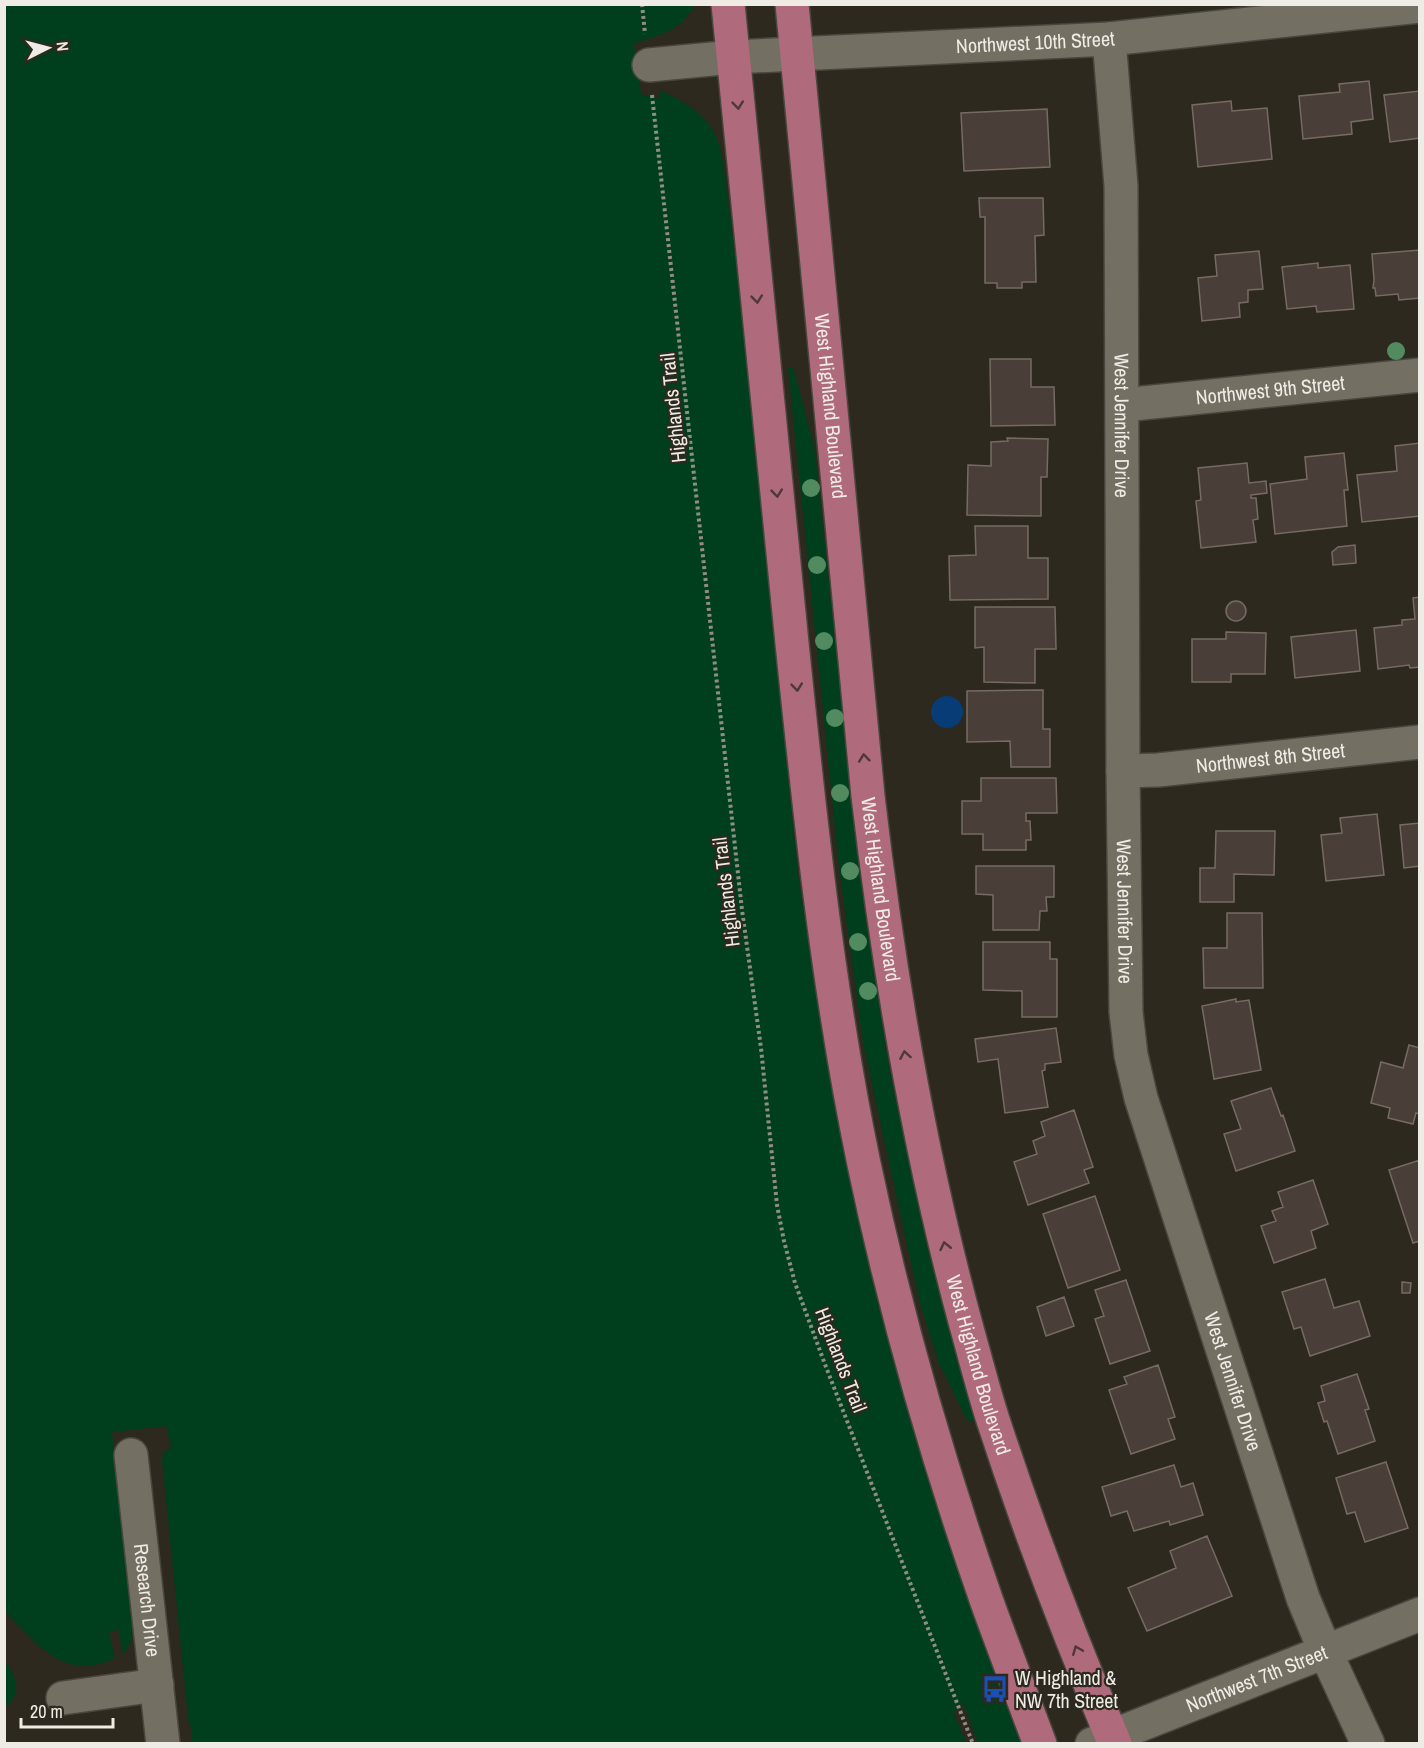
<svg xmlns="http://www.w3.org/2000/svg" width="1424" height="1748" viewBox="0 0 1424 1748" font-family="'Archivo Narrow',sans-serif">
  <rect width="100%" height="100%" fill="#2d291f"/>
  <path fill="#003f1d" d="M4,5H695C676,35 664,32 634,44L641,94L660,99L659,90C678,98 699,110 711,127C724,147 725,179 728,202C740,282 747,362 754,443L753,449L757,461L798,875L830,1075L847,1159L921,1452L966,1590L1024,1743H978L963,1703L954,1713L966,1743H190L192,1738V1727L190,1726L188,1718L162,1460L163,1453L171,1447L166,1426L112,1432L133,1630C132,1641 130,1646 122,1654L119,1629L109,1633L115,1658C64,1683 36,1643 5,1611Z
    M793,367L814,445L864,908L888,1062L926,1242L975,1420L968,1422L938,1361L920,1304L863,1043L839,868L788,368Z
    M4,1661C17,1673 22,1697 5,1707Z"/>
  <path fill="#083c77" d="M931 712a16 16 0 1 1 32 0a16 16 0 1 1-32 0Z"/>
  <path fill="#493e38" stroke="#766b64" stroke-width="1.5" d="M1369,81L1373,119L1351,122L1352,134L1303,139L1299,96L1340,92L1339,84Z
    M1420,91V138L1390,142L1384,95Z
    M1231,101L1232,111L1267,108L1272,159L1198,167L1192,105Z
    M1047,109L1050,167L964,171L961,113Z
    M979,198H1043L1044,235L1035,236L1036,282H1022V288H997V283H985V217H980Z
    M1420,250V298L1399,300L1398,294L1376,296L1375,288H1373L1374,280L1372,254Z
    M1259,251L1263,289L1248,290V302L1239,303L1240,317L1202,321L1198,278L1217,276L1215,255Z
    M1318,263V268L1350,265L1354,309L1317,312L1316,306L1287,309L1282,267Z
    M990,359H1031V387H1054L1055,425L991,426Z
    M1007,438L1048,439L1047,477H1041V516L967,515L968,465L991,466V442L1008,441Z
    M1420,443V516L1362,522L1357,475L1397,471L1395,446Z
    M1344,453L1348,490H1344L1347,526L1275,534L1270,484L1307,479L1305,457Z
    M1247,463L1249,483L1266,481L1267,493L1251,495V498H1256L1258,519L1253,520L1256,542L1201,548L1196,501L1201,500L1198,468Z
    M975,526H1028V558H1048V599L950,600L949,556L976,555Z
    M1355,545L1356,563L1333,565L1332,552L1338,547Z
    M1420,597V667L1410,668L1409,665L1378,669L1374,628L1402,625V620L1415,619L1413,598Z
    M1226 611a10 10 0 1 1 20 0a10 10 0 1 1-20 0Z
    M975,607H1055L1056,649H1035V683L984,682V647L975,648Z
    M1356,630L1360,671L1295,678L1291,637Z
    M1226,632L1266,633L1265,674H1231V682H1192V639H1226Z
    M1043,690V729H1050V767H1011L1010,741L967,742V691Z
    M981,778H1056L1057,813H1026V821H1030L1031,840H1026V850H983V834H962V801H981Z
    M1377,814L1384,875L1326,881L1321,835L1342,833L1340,818Z
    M1420,823V866L1404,868L1400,825Z
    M1216,831H1275L1274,875L1234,874V902H1200V868H1215Z
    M976,866H1054V897H1046L1047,911H1040L1039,930H993V895L976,894Z
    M1227,913H1262L1263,988H1204L1203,948H1227Z
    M983,942H1050V959H1057V1017H1022V991L983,990Z
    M1236,999V1002L1249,1000L1261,1070L1214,1079L1202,1006Z
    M1056,1028L1061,1062L1045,1064V1070L1042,1071L1048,1107L1005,1113L998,1059L978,1062L975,1039Z
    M1409,1045L1420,1048V1114L1416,1113L1413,1124L1388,1118L1390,1108L1371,1103L1381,1062L1403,1068Z
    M1271,1088L1281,1116L1283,1115L1295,1151L1236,1171L1224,1134L1241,1129L1231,1101Z
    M1074,1110L1093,1167L1084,1170L1089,1183L1028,1205L1014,1162L1037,1154L1033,1141L1045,1136L1041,1122Z
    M1420,1160V1241L1413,1243L1389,1170Z
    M1313,1180L1328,1224L1311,1231L1316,1248L1274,1263L1261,1226L1276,1221L1272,1211L1283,1207L1278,1192Z
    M1095,1196L1120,1270L1068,1288L1043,1214Z
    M1325,1279L1334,1308L1359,1301L1370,1336L1310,1356L1301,1327L1294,1329L1282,1292Z
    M1126,1280L1150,1351L1110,1364L1095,1319L1104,1316L1095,1290Z
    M1402,1282L1411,1283L1410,1293H1402Z
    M1064,1297L1074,1326L1046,1336L1037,1307Z
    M1158,1365L1175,1417L1168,1419L1175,1439L1131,1454L1109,1390L1127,1384L1124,1377Z
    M1357,1374L1369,1409L1365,1410L1375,1441L1338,1454L1327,1421L1324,1422L1318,1403L1325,1401L1321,1386Z
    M1386,1462L1408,1528L1365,1542L1355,1512L1347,1514L1336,1478Z
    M1174,1465L1181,1487L1193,1483L1203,1515L1170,1525L1169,1521L1134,1531L1127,1511L1111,1516L1102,1487Z
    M1207,1536L1232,1596L1147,1631L1128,1588L1176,1568L1170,1551Z"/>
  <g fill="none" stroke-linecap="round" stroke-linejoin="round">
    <defs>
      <g id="minor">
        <path id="s1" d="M1109,39L1121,186L1123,771L1126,1012L1131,1055L1141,1098L1303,1598L1325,1651L1368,1744"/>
        <path id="s2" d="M649,65L733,57L1109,39L1420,6"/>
        <path id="s3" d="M1123,405L1420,375"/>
        <path id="s4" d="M1123,771L1158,770L1420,742"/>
        <path id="s5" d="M131,1455L163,1744"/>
        <path d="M63,1698L157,1685"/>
        <path id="s6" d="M1092,1744L1420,1614"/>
      </g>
      <g id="major">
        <path d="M728,4C749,217 770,430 792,643C810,818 828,992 864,1164C895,1312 937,1459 987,1602C1004,1649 1022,1696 1040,1744"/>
        <path id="s7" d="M792,4L868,796C889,975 919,1152 966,1325C975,1357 983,1389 993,1420C1029,1530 1070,1638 1115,1744"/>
      </g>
    </defs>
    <use href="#minor" stroke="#49463e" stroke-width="36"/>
    <use href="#major" stroke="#49463e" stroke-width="36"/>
    <path stroke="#908d85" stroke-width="4" stroke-dasharray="3 3" stroke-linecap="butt" d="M642,4L645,34
      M652,95L742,910L761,1048L777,1205L784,1241L795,1283L826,1367L973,1744"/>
    <use href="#minor" stroke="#746f63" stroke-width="33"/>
    <use href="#major" stroke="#af6a7c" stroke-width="33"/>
  </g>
  <g fill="#528b5f">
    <circle cx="1396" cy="351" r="9"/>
    <circle cx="811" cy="488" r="9"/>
    <circle cx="817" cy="565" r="9"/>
    <circle cx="824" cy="641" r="9"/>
    <circle cx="835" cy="718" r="9"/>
    <circle cx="840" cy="793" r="9"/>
    <circle cx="850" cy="871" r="9"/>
    <circle cx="858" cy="942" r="9"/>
    <circle cx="868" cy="991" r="9"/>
  </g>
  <defs><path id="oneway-chevron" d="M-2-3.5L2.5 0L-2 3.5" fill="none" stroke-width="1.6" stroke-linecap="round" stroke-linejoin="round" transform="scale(1.5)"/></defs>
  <g stroke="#4e3936">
    <use href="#oneway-chevron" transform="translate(738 105) rotate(84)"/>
    <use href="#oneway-chevron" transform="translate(757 299) rotate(84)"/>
    <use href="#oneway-chevron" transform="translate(777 493) rotate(84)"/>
    <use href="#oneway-chevron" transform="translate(797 687) rotate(84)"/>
    <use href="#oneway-chevron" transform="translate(864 758) rotate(-96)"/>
    <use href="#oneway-chevron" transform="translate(905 1055) rotate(-100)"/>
    <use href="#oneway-chevron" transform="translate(945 1246) rotate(-103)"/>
    <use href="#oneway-chevron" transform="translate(1077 1650) rotate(-112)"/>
  </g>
  <defs>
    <symbol id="bus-bare" viewBox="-9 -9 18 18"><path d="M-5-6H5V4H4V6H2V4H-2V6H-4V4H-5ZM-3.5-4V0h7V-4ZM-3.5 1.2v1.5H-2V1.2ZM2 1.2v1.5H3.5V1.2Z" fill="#1a4fb4" stroke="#2d291f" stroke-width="2.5" paint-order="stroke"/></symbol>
  </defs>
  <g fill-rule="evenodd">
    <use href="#bus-bare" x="976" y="1670" width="38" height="38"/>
  </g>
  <g text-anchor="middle" stroke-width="4.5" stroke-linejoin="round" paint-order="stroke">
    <g font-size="20" fill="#eeece5" stroke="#2d291f">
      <text dy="7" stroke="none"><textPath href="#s2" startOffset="387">Northwest 10th Street</textPath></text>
      <text dy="7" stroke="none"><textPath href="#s3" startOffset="148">Northwest 9th Street</textPath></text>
      <text dy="7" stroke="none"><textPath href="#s7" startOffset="404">West Highland Boulevard</textPath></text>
      <text transform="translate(673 408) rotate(-96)" y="7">Highlands Trail</text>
      <text dy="7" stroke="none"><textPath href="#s1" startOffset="387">West Jennifer Drive</textPath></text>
      <text dy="7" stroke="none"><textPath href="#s4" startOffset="148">Northwest 8th Street</textPath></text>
      <text dy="7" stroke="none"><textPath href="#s7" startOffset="890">West Highland Boulevard</textPath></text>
      <text transform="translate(726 892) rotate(-97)" y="7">Highlands Trail</text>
      <text dy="7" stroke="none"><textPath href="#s1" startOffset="873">West Jennifer Drive</textPath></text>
      <text transform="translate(841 1360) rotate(69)" y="7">Highlands Trail</text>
      <text dy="7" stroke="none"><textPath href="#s7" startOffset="1376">West Highland Boulevard</textPath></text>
      <text dy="7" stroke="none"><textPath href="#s1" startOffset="1359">West Jennifer Drive</textPath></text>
      <text dy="7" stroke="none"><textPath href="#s5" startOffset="146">Research Drive</textPath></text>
      <text dy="7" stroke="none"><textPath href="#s6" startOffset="177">Northwest 7th Street</textPath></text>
    </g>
    <g font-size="20" fill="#eeece5" stroke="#2d291f" text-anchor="start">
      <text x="1015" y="1685">W Highland &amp;<tspan x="1015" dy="23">NW 7th Street</tspan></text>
    </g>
  </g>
  <rect width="1424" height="1748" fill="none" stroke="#eeece5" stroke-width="12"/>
  <g transform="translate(48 48) rotate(84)" stroke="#2d291f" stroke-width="4.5" paint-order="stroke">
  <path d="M0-4.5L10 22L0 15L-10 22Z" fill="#eeece5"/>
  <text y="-9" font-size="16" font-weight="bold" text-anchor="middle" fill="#eeece5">N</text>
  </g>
  <path d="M21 1718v9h92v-9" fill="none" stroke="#eeece5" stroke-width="3"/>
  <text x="30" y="1718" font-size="18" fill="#eeece5" stroke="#2d291f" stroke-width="4.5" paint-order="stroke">20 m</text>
</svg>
